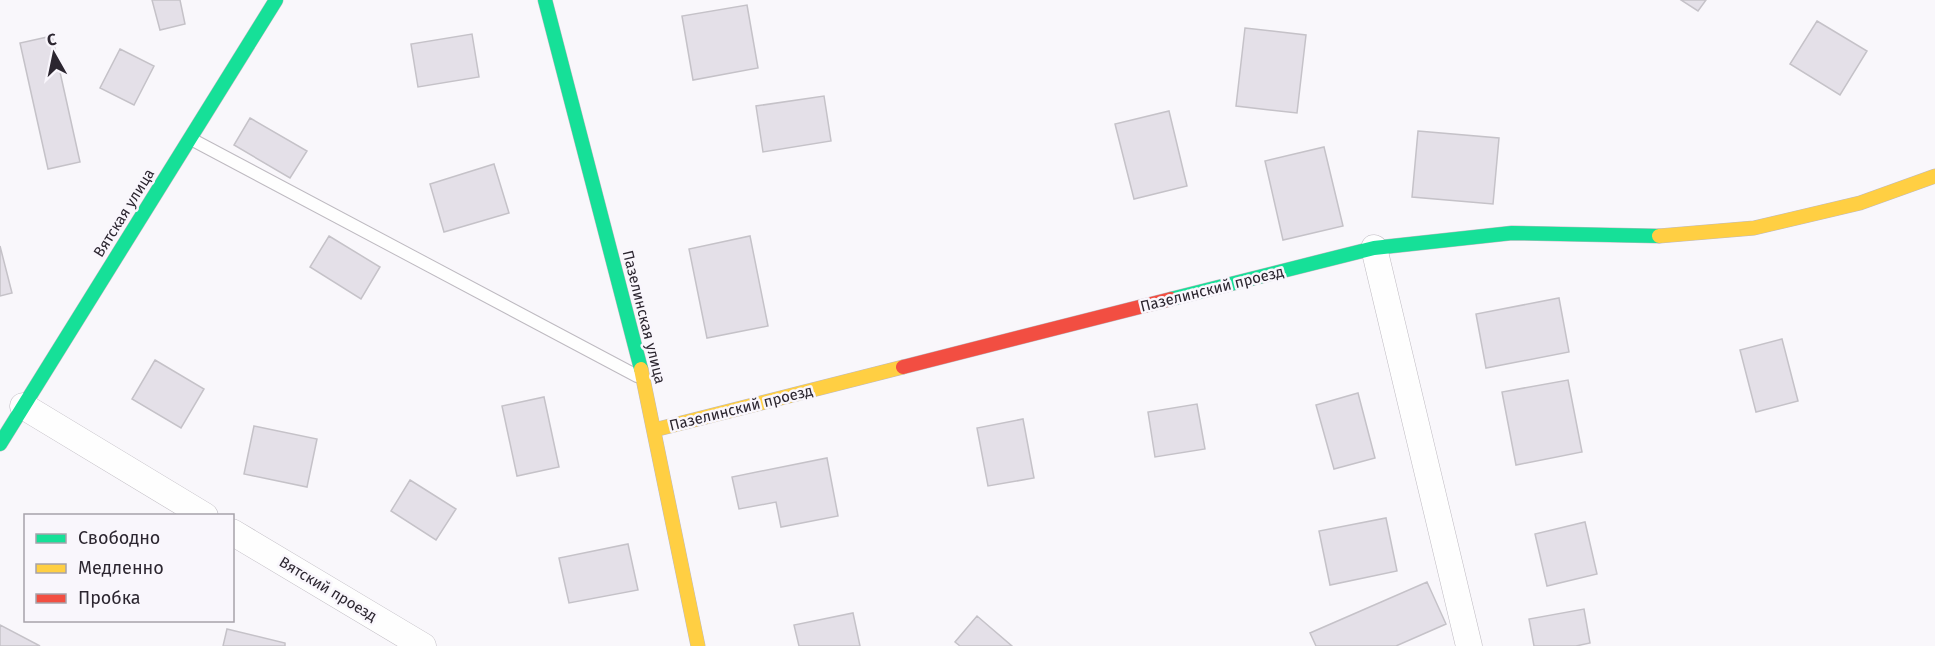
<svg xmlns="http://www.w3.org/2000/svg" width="1935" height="646" viewBox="0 0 1935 646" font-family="'Fira Sans',sans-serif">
  <rect width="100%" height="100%" fill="#f9f7fb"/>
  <path fill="#e4e0e8" stroke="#c5c2c8" stroke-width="1.5" d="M152,0H180L185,24L160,30Z
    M1681,0H1706L1698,11Z
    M747,5L758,68L693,80L682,16Z
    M1817,21L1867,51L1840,95L1790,64Z
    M1245,28L1306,35L1297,113L1236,106Z
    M472,34L479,77L418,87L411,44Z
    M52,36L80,162L48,169L20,43Z
    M120,49L154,66L134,105L100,88Z
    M824,96L831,141L763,152L756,106Z
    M1169,111L1187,186L1134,199L1115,124Z
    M250,118L307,151L290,178L234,145Z
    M1418,131L1499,138L1493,204L1412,197Z
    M1324,147L1343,226L1283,240L1265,161Z
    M494,164L509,213L444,232L430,184Z
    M329,236L380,267L361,299L310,267Z
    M750,236L768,326L707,338L689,249Z
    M0,246L12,293L0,296Z
    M1559,298L1569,352L1486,368L1476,314Z
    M1782,339L1798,401L1756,412L1740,350Z
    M155,360L204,389L181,428L132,399Z
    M1568,380L1582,452L1516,465L1502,392Z
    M1358,393L1375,458L1334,469L1316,405Z
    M544,397L559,467L517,476L502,406Z
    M1197,404L1205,449L1155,457L1148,412Z
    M1023,419L1034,478L988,486L977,428Z
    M254,426L317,439L307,487L244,474Z
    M827,458L838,516L781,527L776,502L739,509L732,477Z
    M410,480L456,509L436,540L391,511Z
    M1386,518L1397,571L1330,585L1319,531Z
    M1585,522L1597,574L1547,586L1535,534Z
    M628,544L638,590L569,603L559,558Z
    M1427,582L1446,624L1396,646H1316L1310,633Z
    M1584,609L1590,643L1576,646H1534L1529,619Z
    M853,613L860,646H799L794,625Z
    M977,616L1012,646H960L955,642Z
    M0,625L40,646H0Z
    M227,629L285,643V646H223Z"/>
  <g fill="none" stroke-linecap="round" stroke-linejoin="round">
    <defs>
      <path id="lane" d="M191,139L637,376"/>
      <path id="street" d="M1374,248L1469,646
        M23,406L205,516
        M232,532L423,646"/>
      <path id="fast" d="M545,0L641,369
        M1171,299L1374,248L1512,233L1659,236
        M0,444L276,0"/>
      <path id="slow" d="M1659,236L1754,228L1860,203L1935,176
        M641,369L698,646
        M654,430L903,367"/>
      <path id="jam" d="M903,367L1171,299"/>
    </defs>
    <use href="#lane" stroke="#bebac1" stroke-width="14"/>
    <use href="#street" stroke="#bebac1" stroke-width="27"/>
    <use href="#fast" stroke="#bebac1" stroke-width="15"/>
    <use href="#slow" stroke="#bebac1" stroke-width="15"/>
    <use href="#jam" stroke="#bebac1" stroke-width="15"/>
    <use href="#lane" stroke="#fefefe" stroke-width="12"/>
    <use href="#street" stroke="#fefefe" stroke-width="26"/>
    <use href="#fast" stroke="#16e098" stroke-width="14"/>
    <use href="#slow" stroke="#ffcf43" stroke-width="14"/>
    <use href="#jam" stroke="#f24e42" stroke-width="14"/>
  </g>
  <g text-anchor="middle" stroke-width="5" stroke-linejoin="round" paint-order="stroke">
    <g font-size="15" fill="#2c2630" stroke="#f9f6fc">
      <text transform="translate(124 213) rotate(-58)" y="5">Вятская улица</text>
      <text transform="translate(1212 289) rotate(-14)" y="5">Пазелинский проезд</text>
      <text transform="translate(644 317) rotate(76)" y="5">Пазелинская улица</text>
      <text transform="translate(741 408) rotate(-14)" y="5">Пазелинский проезд</text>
      <text transform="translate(328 589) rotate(31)" y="5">Вятский проезд</text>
    </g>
  </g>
  <rect x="24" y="514" width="210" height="108" fill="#f9f6fc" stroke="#a7a3aa" stroke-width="1.5"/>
  <rect x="36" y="534" width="30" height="9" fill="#16e098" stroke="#a7a3aa" stroke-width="1.5"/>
  <text x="78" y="544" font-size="18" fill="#2c2630">Свободно</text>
  <rect x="36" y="564" width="30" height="9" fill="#ffcf43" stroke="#a7a3aa" stroke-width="1.5"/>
  <text x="78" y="574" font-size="18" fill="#2c2630">Медленно</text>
  <rect x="36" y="594" width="30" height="9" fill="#f24e42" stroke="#a7a3aa" stroke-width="1.5"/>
  <text x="78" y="604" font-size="18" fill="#2c2630">Пробка</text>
  <g transform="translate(54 54) rotate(351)" stroke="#f9f6fc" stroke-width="4.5" paint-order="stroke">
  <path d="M0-4.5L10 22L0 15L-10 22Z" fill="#2c2630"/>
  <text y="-9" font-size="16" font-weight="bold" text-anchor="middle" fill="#2c2630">С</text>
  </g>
</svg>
